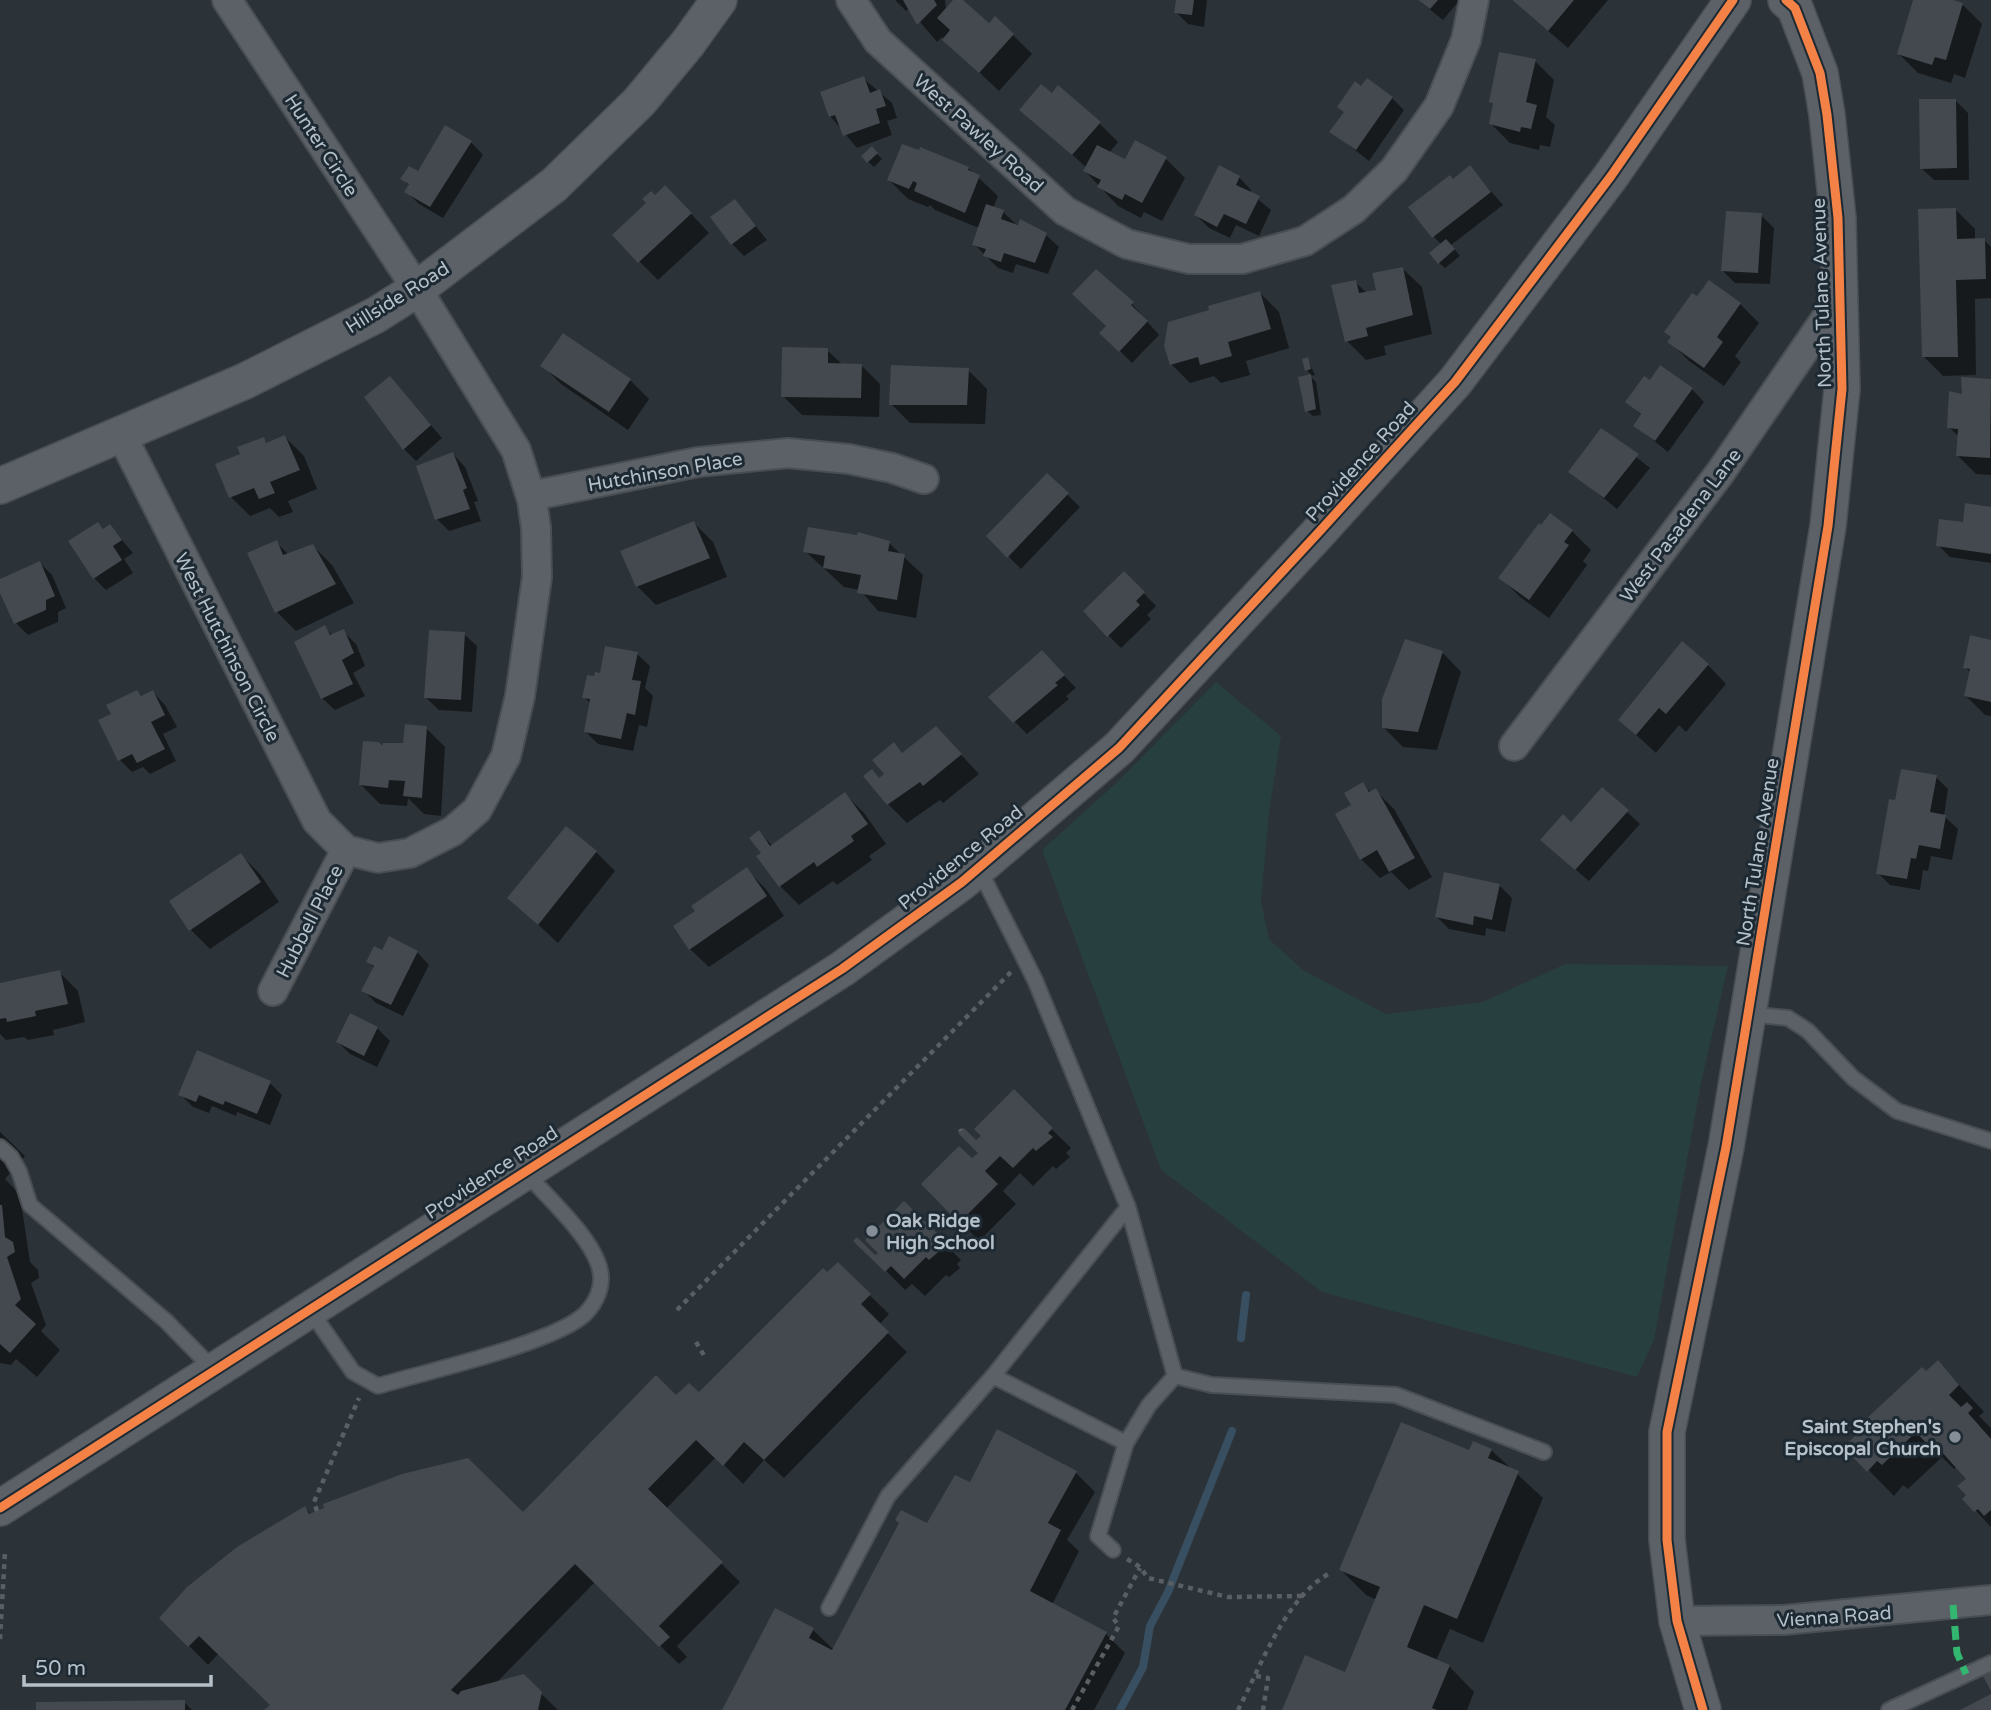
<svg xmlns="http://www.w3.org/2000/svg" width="1991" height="1710" viewBox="0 0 1991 1710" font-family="'Varela Round',sans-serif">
  <rect width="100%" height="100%" fill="#2b3238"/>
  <path fill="#283f3f" d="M1216,682L1281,736L1269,812L1261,901L1269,939L1303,970L1386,1014L1483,1002L1565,964L1728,966L1701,1083L1654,1340L1637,1377L1322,1292L1161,1170L1042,850L1115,784Z"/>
  <path fill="#0007" d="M895,0H945L946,10L956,0H960L989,26L1013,35L1032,54L999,91L942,37L937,42L909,9L906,11Z
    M1178,0H1207L1204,27L1188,24L1176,12Z
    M1418,0H1459V1L1443,20Z
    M1512,0H1608L1568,48Z
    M1915,0H1948L1963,5L1982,24L1965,78L1954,74L1951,83L1918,73L1899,54Z
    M1535,61L1554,80L1546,117L1555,125L1550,147L1540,145L1539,150L1510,143L1491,124L1495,105L1491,101Z
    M863,78L892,103L897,118L887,121L892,135L857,148L830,116Z
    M1392,98L1404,110L1369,161L1332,132Z
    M1956,101L1968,113L1969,180H1934L1921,168Z
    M1022,110L1099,123L1118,142L1109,153L1125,162L1166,159L1185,178L1162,221L1144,212L1141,218L1118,206L1085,171L1087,168Z
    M471,142L483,155L443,218L419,204L406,191L410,186L403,179L419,173Z
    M872,149L882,159L874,167L863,157Z
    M1470,167L1503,205L1451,245L1460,256L1445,268L1439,263L1442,245L1434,237L1453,181Z
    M968,168L998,196L993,208L1003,212L1016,224L1046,235L1059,247L1048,274L1016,264L1013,273L998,268L974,244L979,228L935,210L930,205L928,207L908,199L889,180Z
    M1239,177L1251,190L1250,193L1271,210L1259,236L1236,225L1230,238L1209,228L1196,215Z
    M735,201L767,240L744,256L732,244Z
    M684,206L709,233L658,280L639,261Z
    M1956,210L1975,229V240H1984L1991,247V298L1975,299L1976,375L1943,376L1924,357Z
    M1761,215L1774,228L1770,284L1735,283L1723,271Z
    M1402,268L1422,287L1432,334L1384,346L1386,355L1366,360L1347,341L1355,282L1367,293L1378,291Z
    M1260,293L1279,312L1289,348L1246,361L1250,375L1221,383L1214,376L1190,383L1171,364L1212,311Z
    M1132,304L1159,335L1132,363L1102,333Z
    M1740,304L1759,323L1735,356L1741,362L1724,386L1689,361L1670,342Z
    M563,335L630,380L649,399L628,430L561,384L542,365Z
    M827,350L843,365H861L880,384L879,417L802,415L783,396Z
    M1307,359L1315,375L1310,376L1316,382L1321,415L1313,416L1307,411L1300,378L1312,376L1307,370Z
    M968,370L987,389L985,424L910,423L891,404Z
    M390,378L442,438L416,461L404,449Z
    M1963,379L1991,381V475L1976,474L1957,455L1959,437L1949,427L1964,397Z
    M1650,382L1692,389L1704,402L1668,452L1635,426L1642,416L1627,402Z
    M1602,430L1650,468L1617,509L1571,472Z
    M285,437L304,456L317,489L288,501L293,512L279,517L270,508L250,516L231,497L242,455L263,439L268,444Z
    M453,454L465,467L478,501L474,502L481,521L449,531L437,519Z
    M1047,475L1080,507L1021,569L988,536Z
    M1991,509V563L1950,557L1938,545Z
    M694,523L713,542L727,577L656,605L637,586Z
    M110,526L133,553L124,559L133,573L106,590L94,578Z
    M1572,531L1591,550L1583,561L1587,565L1549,618L1520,597L1501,578Z
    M859,534L889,543L923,575L916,618L878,611L860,590L844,587L805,551L859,537Z
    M276,542L289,555L313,546L332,565L354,603L296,631L277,612L249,554Z
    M40,563L52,575L66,608L58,612V622L28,635L16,623L0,589V581Z
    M1124,573L1156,606L1147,615L1151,619L1121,648L1085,612Z
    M325,628L333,636L343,631L356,644L365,666L353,673L365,696L335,710L322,698Z
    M464,634L477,646L472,712L439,710L426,698Z
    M1991,642V716L1985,715L1966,696L1971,673L1965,667Z
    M1442,652L1461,672L1437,750L1403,747L1384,728Z
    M637,654L650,666L645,688L653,696L647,727L639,725L633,751L598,744L585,731L591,704L584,697L595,678Z
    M1054,665L1076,688L1066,696L1069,699L1027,734L990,697Z
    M1708,665L1726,684L1686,732L1679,725L1656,753L1620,720Z
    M137,692L143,697L153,692L165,705L177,727L163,734L176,761L150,774L143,767L132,772L120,760L113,714Z
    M426,728L445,747L441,816L424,814L408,798L407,806L380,804L361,785Z
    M954,747L979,774L943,803L940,800L907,823L888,804L880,779L903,754Z
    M1936,777L1948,789L1944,816L1958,829L1952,860L1931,856L1928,871L1923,870L1920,890L1890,885L1878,873Z
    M1363,784L1372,793L1375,790L1394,809L1432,877L1409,890L1391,872L1380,878L1361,859L1353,806Z
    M845,794L864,813L886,844L869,856L872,860L837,885L833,881L799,905L780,886L763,853L759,833L773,846Z
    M1627,812L1640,824L1589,881L1555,852L1571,824Z
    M596,852L615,871L558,943L509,898Z
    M241,855L260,874L279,902L210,949L191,930L172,902Z
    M747,870L766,889L784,916L709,967L690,949Z
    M1499,885L1512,898L1505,932L1486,928L1485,936L1449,929L1437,917Z
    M383,952H417L429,965L403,1016L376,1003L363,990L374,968L368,962Z
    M59,972L78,991L85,1022L53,1030L54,1035L28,1040L24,1037L6,1040L0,1034V985Z
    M377,1028L390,1041L377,1067L350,1054L338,1042Z
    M270,1083L282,1095L270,1125L237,1112L236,1116L212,1106L209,1113L193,1107L180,1094Z
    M1014,1092L1071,1148L1066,1153L1070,1157L1056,1169L1053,1166L1033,1186L1020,1173L1003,1191L1016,1204L979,1241L923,1184L972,1161L980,1153L977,1143Z
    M0,1132L25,1156L5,1179L20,1195L30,1262L38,1270L39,1278L31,1283L46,1325L41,1331L60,1350L37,1377L16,1359L11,1365L0,1363Z
    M904,1203L961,1260L957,1264L960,1268L949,1277L946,1275L925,1296L912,1284L905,1290L856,1241L875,1258Z
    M838,1264L889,1314L879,1325L907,1352L784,1478L764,1460L743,1484L716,1457L666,1509L740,1582L677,1646L687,1657L679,1664L595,1582L495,1684L523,1676L558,1710H266L272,1705L219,1653L208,1665L161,1618L305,1508L312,1515H523L676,1398L699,1395Z
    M1938,1362L1984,1412L1979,1416L1991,1428V1527L1965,1499L1969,1495V1479L1958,1466L1954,1469L1942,1457L1908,1489L1903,1485L1894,1496L1846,1447Z
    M1491,1450L1543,1498L1483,1643L1450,1629L1436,1661L1449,1666L1474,1692L1467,1710H1284L1346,1674L1377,1600L1366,1595L1341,1570L1470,1452Z
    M1076,1473L1095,1492L1067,1540L1079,1551L1052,1605L1106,1634L1125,1653L1094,1710H724L776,1610L813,1630L834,1650L928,1526L971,1485Z
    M184,1702L192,1710H38Z"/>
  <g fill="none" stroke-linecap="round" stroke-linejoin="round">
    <path stroke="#384f61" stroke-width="8" d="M1241,1338L1246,1295
      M1120,1710L1143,1667L1150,1626L1168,1592L1232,1431"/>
  </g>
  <path fill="#43494e" d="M903,0H934L937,5L917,25Z
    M953,0H963L989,23L995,16L1014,34L979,73L942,40L950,30L937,18Z
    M1176,0H1194L1192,15L1174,13Z
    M1418,0H1438L1430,9Z
    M1512,0H1574L1548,31Z
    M1913,0H1953L1963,3L1946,60L1935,57L1932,65L1897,54Z
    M1499,52L1536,59L1526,102L1537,105L1531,129L1521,127L1520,132L1489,124L1493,103L1489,102Z
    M864,76L870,93L880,89L886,106L876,109L880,123L843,136L835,115L829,117L820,92Z
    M1367,78L1393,97L1356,150L1329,132L1344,112L1337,107L1355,81L1361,86Z
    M1041,84L1052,93L1058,85L1101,122L1072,155L1019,110Z
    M1919,99H1956L1957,168L1920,169Z
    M445,125L472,141L430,207L404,192L409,184L400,179L409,166L418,171Z
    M1135,140L1167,157L1142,203L1125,194L1122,200L1097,187L1101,180L1083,171L1097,145L1125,159Z
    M902,144L919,150L920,147L969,167L968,170L980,175L965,213L914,191L917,183L913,181L909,189L887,180Z
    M872,146L878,153L867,163L861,156Z
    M1219,165L1240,176L1236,185L1260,196L1246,224L1224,214L1217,227L1194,215Z
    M1470,165L1491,192L1432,238L1408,207L1450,175L1453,179Z
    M665,185L692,213L638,263L612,235L646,203L642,199L651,191L655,195Z
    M735,199L756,226L731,245L710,217Z
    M986,204L1004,210L1001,219L1018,225L1020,219L1047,233L1035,263L1004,253L1001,262L983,256L986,249L972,245Z
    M1956,208L1957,239L1985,238L1986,279L1956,280L1958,357H1922L1918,209Z
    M1726,211L1762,213L1758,273L1721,271Z
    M1446,239L1455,249L1438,264L1429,253Z
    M1403,267L1413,315L1366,328L1368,336L1345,342L1331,285L1356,280L1359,293L1376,290L1372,273Z
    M1096,269L1134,302L1131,305L1148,321L1119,352L1099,333L1106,326L1072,294Z
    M1709,280L1741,303L1717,337L1723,342L1704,368L1667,342L1671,337L1664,332L1692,293L1697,296Z
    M1260,291L1271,329L1228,342L1232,356L1200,365L1198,357L1170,365L1164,346L1168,322L1209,310L1208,306Z
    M563,333L631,379L609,412L540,366Z
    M782,347L828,348V363L862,364L861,398L781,397Z
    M1308,357L1311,369L1305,371L1302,359Z
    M891,365L969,368L967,405H889Z
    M1660,365L1693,388L1655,441L1633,426L1641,414L1625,402L1644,376L1650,380Z
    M1311,374L1316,409L1305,412L1298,377Z
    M390,376L431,425L403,450L364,397Z
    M1961,377L1991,379L1990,458L1956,456L1958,429L1947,428L1949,391L1962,394Z
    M1601,428L1639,454L1604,498L1568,472Z
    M285,435L300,470L270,482L275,493L259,499L254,488L229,498L215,464L240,454L237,447L264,437L266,443Z
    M453,452L467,488L463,490L470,509L435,520L416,466Z
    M1047,473L1069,493L1007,558L986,536Z
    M1965,503L1991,507V554L1936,546L1939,519L1963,522Z
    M1550,513L1573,530L1564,542L1569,545L1529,600L1498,578L1539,523L1541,525Z
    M694,521L710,558L636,587L620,551Z
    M98,522L103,529L110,524L122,540L113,546L122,560L93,579L68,541Z
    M808,527L857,535L858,532L890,541L888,551L905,554L897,600L857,593L861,575L823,568L825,556L803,552Z
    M277,540L283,555L313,544L336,584L275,613L247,553Z
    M40,561L55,596L46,600V610L14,624L0,593V579Z
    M1124,571L1145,592L1136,601L1140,605L1107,637L1083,611Z
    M325,625L330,635L344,629L354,653L342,660L353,684L321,699L294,642Z
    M429,630L465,632L461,700L424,698Z
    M1970,635L1991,640V702L1964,696L1970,669L1963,668Z
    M1405,639L1443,651L1418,732L1382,728V699Z
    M1682,641L1709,664L1666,714L1659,708L1636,735L1618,720Z
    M605,646L638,652L632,680L641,681L635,715L627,713L621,739L584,732L590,699L582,698L587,675L594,676L595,672L600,673Z
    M1042,650L1065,675L1055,683L1058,685L1013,723L988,697Z
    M137,690L141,696L153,690L165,715L151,722L165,749L137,763L132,754L118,761L98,720L111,714L106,705Z
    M405,724L427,726L422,798L403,796L405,781L389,780L388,788L359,785L363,741L379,742L382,746L383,743H403Z
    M936,726L962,754L923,786L920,782L887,805L863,776L872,769L879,778L884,774L872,760L894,742L902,753Z
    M1901,769L1937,775L1930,812L1946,815L1940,849L1919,845L1916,859L1911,858L1907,879L1876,874L1889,799L1895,800Z
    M1363,782L1369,792L1376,788L1415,858L1389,872L1377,850L1360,860L1335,814L1351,805L1344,793Z
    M1602,787L1629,810L1575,870L1540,840L1563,814L1571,822Z
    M845,792L868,824L851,836L854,841L817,867L814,862L779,887L756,856L761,853L749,838L759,830L770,846Z
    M566,826L597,851L538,925L507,898Z
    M241,853L261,882L189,931L169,901Z
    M747,867L767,896L689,950L673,926L695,911L691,906Z
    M1444,872L1500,884L1492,920L1474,916L1473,925L1435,917Z
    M389,936L418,951L391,1005L361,991L374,966L366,962L374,946L382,950Z
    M60,970L68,1004L35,1011L36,1016L7,1022L6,1018L0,1019V983Z
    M350,1013L378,1027L364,1056L336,1042Z
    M197,1050L271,1081L257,1114L225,1101L223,1105L199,1095L196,1102L178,1095Z
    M1014,1089L1053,1128L1048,1133L1053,1137L1036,1151L1033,1148L1013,1168L1000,1156L985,1171L998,1184L959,1223L921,1184L959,1146L972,1158L978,1153L958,1133L964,1128L976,1140L981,1136L974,1129Z
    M904,1201L944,1240L939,1244L943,1248L929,1260L926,1257L904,1279L891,1266L885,1272L853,1241L857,1237L875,1255L878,1253L865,1240Z
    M0,1205H2L5,1237L13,1242L15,1252L7,1257L21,1299L15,1305L36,1324L10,1353L0,1344Z
    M838,1262L871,1294L861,1304L889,1332L764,1460L744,1442L723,1466L696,1440L648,1489L723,1562L659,1626L670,1637L659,1647L575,1564L451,1690L458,1695L461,1691L524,1674L542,1692L538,1710H264L270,1705L199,1636L188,1647L159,1618L187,1587L237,1547L305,1506L309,1514L324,1508L323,1504L402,1474L468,1458L523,1512L656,1375L676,1395L689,1383L699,1392L823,1268L827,1272Z
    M1938,1360L1959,1385L1949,1395L1961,1407L1967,1402L1973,1408L1968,1413L1991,1439V1510L1984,1516L1978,1509L1974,1512L1962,1499L1966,1495L1957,1486L1966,1479L1932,1441L1928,1445L1916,1432L1882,1465L1877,1461L1867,1472L1843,1447L1856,1435L1852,1432L1922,1367L1926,1371Z
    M1401,1422L1469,1450L1473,1441L1492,1449L1488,1458L1519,1471L1457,1619L1424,1605L1407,1647L1450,1665L1432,1708L1437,1710H1282L1305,1655L1345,1672L1380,1587L1339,1570Z
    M997,1429L1077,1471L1048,1523L1061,1530L1030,1591L1107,1632L1065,1710H722L775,1608L814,1628L809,1638L832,1650L899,1523L895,1520L901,1510L927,1523L955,1475L970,1482Z
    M1991,1671V1691L1983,1676Z
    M1991,1694V1710H1960Z
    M185,1700V1710H36V1702Z"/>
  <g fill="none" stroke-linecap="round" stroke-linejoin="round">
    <defs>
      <path id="service" d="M979,869L1035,980L1128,1207L1175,1376L1212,1385L1396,1395L1544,1452
        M1749,1014L1788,1018L1808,1031L1853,1078L1897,1111L1991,1141
        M0,1147L11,1157L19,1171L30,1205L166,1321L214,1370
        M310,1310L353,1372L378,1386C424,1372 555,1343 585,1314C596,1303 604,1286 600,1270C593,1238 548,1198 526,1173
        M1126,1443L993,1376L1128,1207
        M1113,1550L1098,1536L1126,1443L1149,1405L1175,1376
        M829,1608L888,1496L993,1376
        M1889,1710L1991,1663"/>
      <path id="minor" d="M227,0L417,289L516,450L532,500L536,528L537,577L520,696L506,756L477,810L453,831L410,853L378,858L346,850
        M851,0L878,41L1065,211L1127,244L1189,259H1242L1305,241L1354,209L1394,170L1439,106L1466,40L1474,0
        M122,436L317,821L346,850
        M531,496L698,462L788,453L849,459L892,468L924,479
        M1514,746L1720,473L1840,298
        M273,991L346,850
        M1677,1621L1784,1620L1991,1600"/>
      <path id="tertiary" d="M0,486L245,381L376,315L417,289L554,185L639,102L688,43L719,0
        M0,1508L842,969L962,882L1119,748L1319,532L1455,382L1611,176L1733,0
        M1703,1710L1677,1621L1667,1540V1432L1726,1147L1748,1014L1828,526L1842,389L1838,218L1827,115L1820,73L1795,8L1786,0"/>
    </defs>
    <use href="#service" stroke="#494e53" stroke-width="18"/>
    <use href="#minor" stroke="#494e53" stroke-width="32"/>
    <use href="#tertiary" stroke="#494e53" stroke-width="38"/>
    <path stroke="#595f63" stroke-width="4.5" stroke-dasharray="5 5" stroke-linecap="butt" d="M960,1129L961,1131
      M677,1310L1011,972
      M696,1342L705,1357
      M317,1511L314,1502L359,1398
      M1127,1559L1140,1567L1148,1578L1228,1597L1304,1596
      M0,1639L5,1552
      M1256,1676L1268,1678L1263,1710
      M1072,1710L1119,1626L1113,1618L1140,1568
      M1238,1710C1261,1666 1286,1595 1332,1572"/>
    <use href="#service" stroke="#5b6166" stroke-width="14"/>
    <use href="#minor" stroke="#5b6166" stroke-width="28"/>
    <use href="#tertiary" stroke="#5b6166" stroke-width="35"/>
    <path stroke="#33b770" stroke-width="7" stroke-dasharray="14 7" stroke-linecap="butt" d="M1953,1605L1957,1653L1966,1674"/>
    <defs>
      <path id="cycleway" d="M0,1508L842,969L962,882L1119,748L1319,532L1455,382L1611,176L1733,0
        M1703,1710L1677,1621L1667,1540V1432L1726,1147L1748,1014L1828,526L1842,389L1838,218L1827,115L1820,73L1795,8L1786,0"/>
    </defs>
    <use href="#cycleway" stroke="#1e2a33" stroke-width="13"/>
    <use href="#cycleway" stroke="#f48246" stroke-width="9"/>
  </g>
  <g fill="#858e96" stroke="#1e2a33" stroke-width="2.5">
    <circle cx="872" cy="1231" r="7"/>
    <circle cx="1955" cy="1437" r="7"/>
  </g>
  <g text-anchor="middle" stroke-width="6" stroke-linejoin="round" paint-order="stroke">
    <g font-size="19" fill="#b5c0c9" stroke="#1e2a33">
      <text transform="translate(979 133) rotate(42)" y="7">West Pawley Road</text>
      <text transform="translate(322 145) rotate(57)" y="7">Hunter Circle</text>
      <text transform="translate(1821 293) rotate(-92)" y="7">North Tulane Avenue</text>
      <text transform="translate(397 297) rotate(-32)" y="7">Hillside Road</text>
      <text transform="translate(1360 461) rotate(-48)" y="7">Providence Road</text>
      <text transform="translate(665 471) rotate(-10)" y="7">Hutchinson Place</text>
      <text transform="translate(1680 525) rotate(-53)" y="7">West Pasadena Lane</text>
      <text transform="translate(228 647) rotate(63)" y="7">West Hutchinson Circle</text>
      <text transform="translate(1757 852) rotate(-81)" y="7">North Tulane Avenue</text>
      <text transform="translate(960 857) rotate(-39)" y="7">Providence Road</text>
      <text transform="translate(309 921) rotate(-63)" y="7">Hubbell Place</text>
      <text transform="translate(491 1172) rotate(-33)" y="7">Providence Road</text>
      <text transform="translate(1834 1616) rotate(-4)" y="7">Vienna Road</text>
    </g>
    <g font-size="19" font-weight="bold" fill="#b5c0c9" stroke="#1e2a33" text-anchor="start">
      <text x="886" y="1227">Oak Ridge<tspan x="886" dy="22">High School</tspan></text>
      <text x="1941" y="1433" text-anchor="end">Saint Stephen's<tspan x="1941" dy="22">Episcopal Church</tspan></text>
    </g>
  </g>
  <path d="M24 1675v10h187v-10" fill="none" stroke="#b5c0c9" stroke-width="3.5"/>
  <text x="35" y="1675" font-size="21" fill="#b5c0c9" stroke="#1e2a33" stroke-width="5" paint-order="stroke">50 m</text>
</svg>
